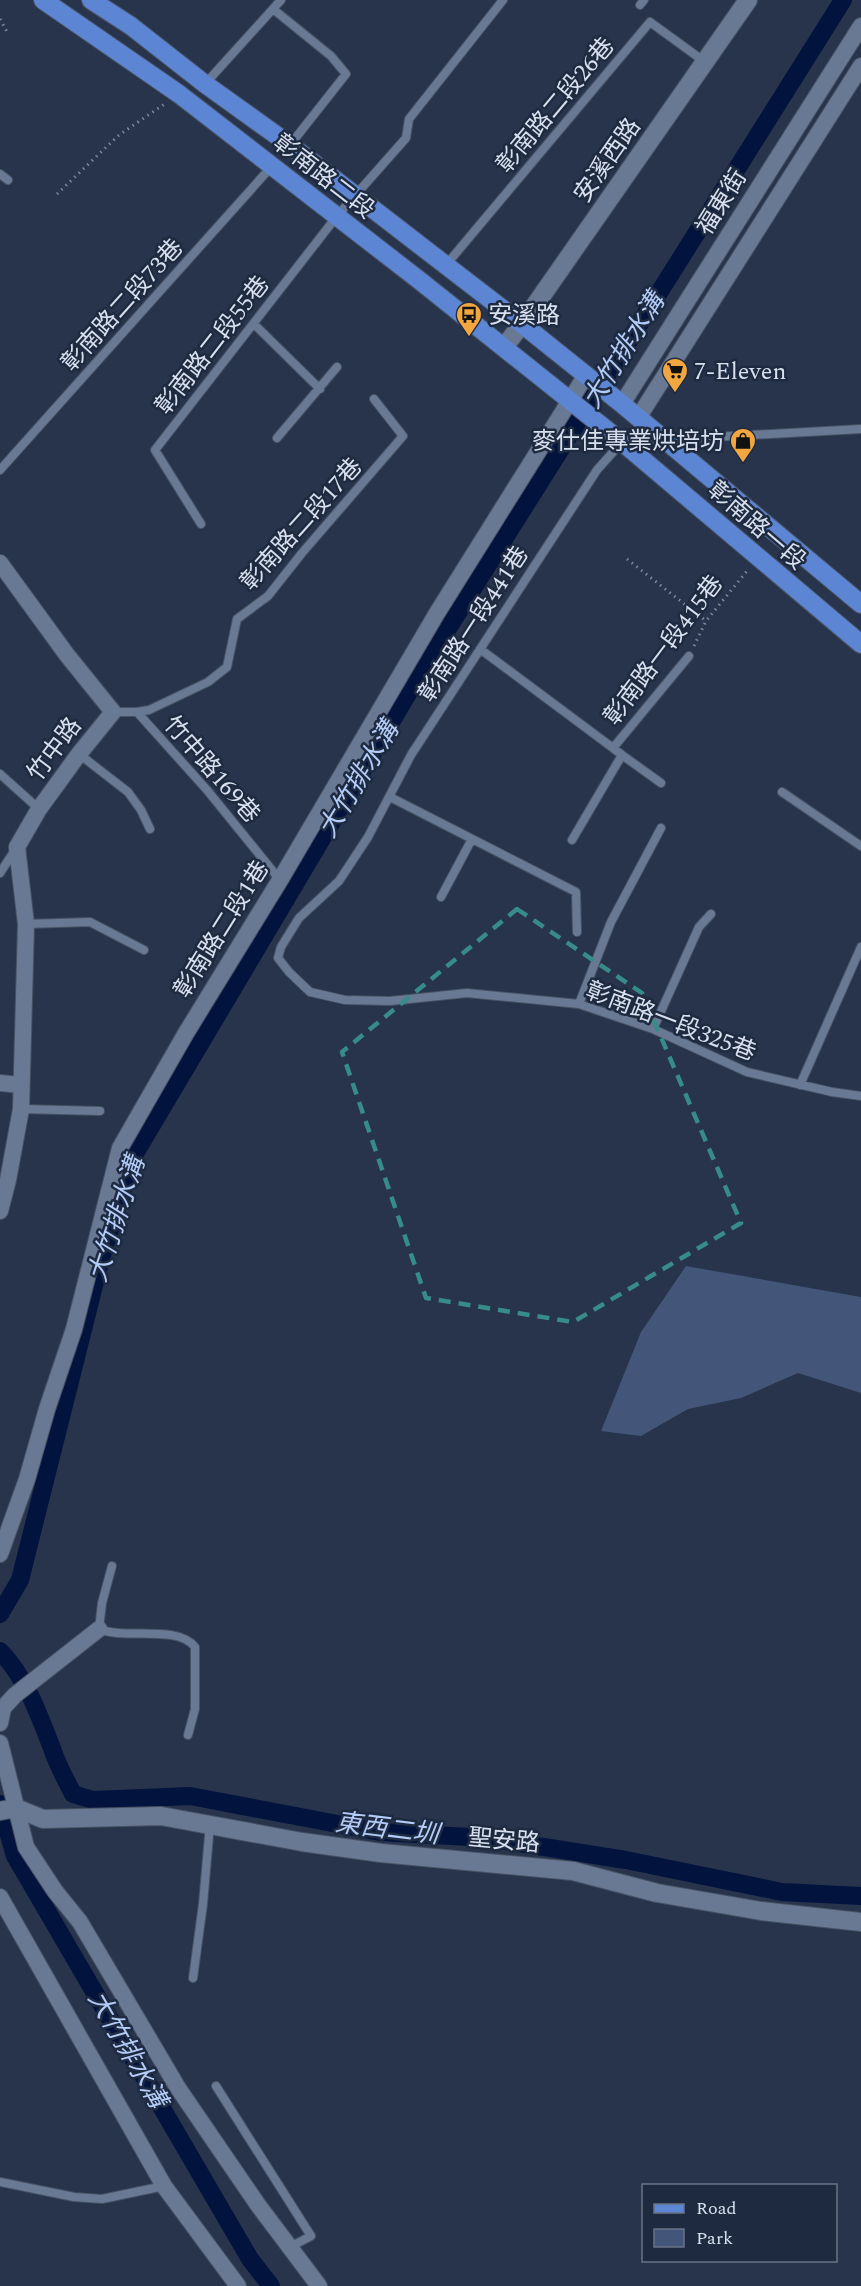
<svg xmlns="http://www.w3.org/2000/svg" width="861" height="2286" viewBox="0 0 861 2286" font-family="Spectral,'Noto Sans TC',serif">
  <rect width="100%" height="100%" fill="#27344b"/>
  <path fill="#435679" d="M686,1266L861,1297V1393L798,1373L741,1398L688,1409L641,1436L601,1431L641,1332Z"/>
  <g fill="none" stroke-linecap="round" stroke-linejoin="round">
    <path stroke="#02143d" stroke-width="18" d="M0,1614L20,1580L101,1258L133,1157L425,665L843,0
      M0,1651C27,1679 39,1715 53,1751C58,1766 66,1780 73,1794L93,1800L190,1796L380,1832L487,1838L626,1860L782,1892L861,1896
      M0,1804L15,1856L250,2259L271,2286"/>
    <defs>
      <path id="lane" d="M640,5L644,0
        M273,9L331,56L346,74L290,145
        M205,84L281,0
        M0,174L8,180
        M446,265L650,22L705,62
        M254,324L320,389
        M861,429L622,442L597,470L411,755L368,837L339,881L299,918L281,947L278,958L289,972L310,992L345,1000L390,1001L467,993L579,1004L653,1029L747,1072L832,1092L861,1096
        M277,438L337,367
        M0,470L272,166
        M201,524L155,450L337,216L406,138L409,119L503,0
        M480,649L613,748L689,656
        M113,712H137L149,710L208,682L227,667L237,619L268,596L302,553L403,436L374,399
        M137,712L207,790L280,880
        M79,754L128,792L141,810L150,829
        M622,755L661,783
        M0,774L39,809
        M782,792L861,846
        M390,797L576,892L577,932
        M572,840L622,755L613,748
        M0,873L15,850
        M441,897L472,839
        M26,924L90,922L144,950
        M579,1004L611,922L661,828
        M653,1029L699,927L711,914
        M800,1085L861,947
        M21,1109L100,1111
        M112,1566L102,1603L99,1629C125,1640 177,1624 195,1647V1709L188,1735
        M193,1978L203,1904L210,1824
        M216,2086L311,2236L290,2247
        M0,2182L74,2197L102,2199L164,2186"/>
      <path id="street" d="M622,404L861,26
        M638,418L861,66
        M0,563L67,655L113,712L79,754L39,809L17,847L26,924L21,1109L8,1180L0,1211
        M0,1083L21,1085
        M0,1554L27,1479L47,1409L74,1329L120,1148L186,1033L280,880L437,613L586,375
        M0,1723L3,1708L15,1695L99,1629
        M0,1743L26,1847L55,1891L80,1922L178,2088L258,2205L319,2286
        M0,1897L164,2186L238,2286"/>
      <path id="secondary" d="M504,347L522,324L748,0
        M0,1811L16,1808L43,1819L161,1816L302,1842L381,1853L573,1871L657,1893L761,1911L861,1922"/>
      <path id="primary" d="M43,0L179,94L419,280L622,442L861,644
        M91,0L131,26L205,84L290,145L522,324L622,404L861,604"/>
    </defs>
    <use href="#lane" stroke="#485265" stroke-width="10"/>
    <use href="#street" stroke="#485265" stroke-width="18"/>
    <use href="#secondary" stroke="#485265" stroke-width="20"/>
    <use href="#primary" stroke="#485265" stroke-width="20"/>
    <path stroke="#7d879a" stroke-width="3" stroke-dasharray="1.5 4.5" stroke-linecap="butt" d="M0,19L7,32
      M57,194L119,135L166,103
      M627,559L706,621
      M694,646L706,621L747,571"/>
    <use href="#lane" stroke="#6a7993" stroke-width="8"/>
    <use href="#street" stroke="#6a7993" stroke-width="16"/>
    <use href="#secondary" stroke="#6a7993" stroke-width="18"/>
    <use href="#primary" stroke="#5c85d3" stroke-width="18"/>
  </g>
  <path fill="none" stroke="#378b88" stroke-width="4.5" stroke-dasharray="12 8" stroke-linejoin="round" d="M517,909L642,993L741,1223L573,1322L426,1298L342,1052Z"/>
  <defs>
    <symbol id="bus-pin" viewBox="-11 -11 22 30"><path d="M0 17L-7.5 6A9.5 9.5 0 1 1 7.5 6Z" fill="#f1a640" stroke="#1e2a40"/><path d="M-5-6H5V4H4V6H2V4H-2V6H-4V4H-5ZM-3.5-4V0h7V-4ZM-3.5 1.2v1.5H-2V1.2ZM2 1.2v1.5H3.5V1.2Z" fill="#111"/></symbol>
    <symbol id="supermarket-pin" viewBox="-11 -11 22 30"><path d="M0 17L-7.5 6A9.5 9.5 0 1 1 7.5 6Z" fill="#f1a640" stroke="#1e2a40"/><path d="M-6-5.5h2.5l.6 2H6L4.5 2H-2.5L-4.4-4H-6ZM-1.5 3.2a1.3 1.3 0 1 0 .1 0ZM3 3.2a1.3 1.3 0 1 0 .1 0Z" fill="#111"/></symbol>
    <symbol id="shop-pin" viewBox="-11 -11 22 30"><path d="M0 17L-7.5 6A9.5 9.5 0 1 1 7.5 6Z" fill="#f1a640" stroke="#1e2a40"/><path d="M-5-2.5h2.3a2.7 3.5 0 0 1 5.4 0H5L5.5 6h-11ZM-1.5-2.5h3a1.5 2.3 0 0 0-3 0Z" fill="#111"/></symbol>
  </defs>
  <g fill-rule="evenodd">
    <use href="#bus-pin" x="454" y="300" width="30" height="40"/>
    <use href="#supermarket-pin" x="660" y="356" width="30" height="40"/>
    <use href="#shop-pin" x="728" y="426" width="30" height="40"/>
  </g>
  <g text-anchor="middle" stroke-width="5" stroke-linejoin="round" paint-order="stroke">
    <g font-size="24" fill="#d8e0ef" stroke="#1e2a40">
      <text transform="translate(555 105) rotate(-50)" y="8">彰南路二段26巷</text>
      <text transform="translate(607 160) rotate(-55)" y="8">安溪西路</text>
      <text transform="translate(324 176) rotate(38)" y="8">彰南路二段</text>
      <text transform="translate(721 202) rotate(-58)" y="8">福東街</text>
      <text transform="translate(122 305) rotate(-48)" y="8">彰南路二段73巷</text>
      <text transform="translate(212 345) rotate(-52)" y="8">彰南路二段55巷</text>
      <text transform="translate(301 524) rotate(-48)" y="8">彰南路二段17巷</text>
      <text transform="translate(757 525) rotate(41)" y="8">彰南路一段</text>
      <text transform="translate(473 624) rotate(-57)" y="8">彰南路一段441巷</text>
      <text transform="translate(663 650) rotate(-53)" y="8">彰南路一段415巷</text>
      <text transform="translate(54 749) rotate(-53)" y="8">竹中路</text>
      <text transform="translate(212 769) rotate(49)" y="8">竹中路169巷</text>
      <text transform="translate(221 929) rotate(-58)" y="8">彰南路二段1巷</text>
      <text transform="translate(671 1021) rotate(21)" y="8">彰南路一段325巷</text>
      <text transform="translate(504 1840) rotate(5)" y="8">聖安路</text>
    </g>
    <g font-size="24" fill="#d8e0ef" stroke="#1e2a40" text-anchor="start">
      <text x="488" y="323">安溪路</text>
      <text x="694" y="379">7-Eleven</text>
      <text x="724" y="449" text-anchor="end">麥仕佳專業烘培坊</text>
    </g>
    <g font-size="26" font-style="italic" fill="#b2cbf7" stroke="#1e2a40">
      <text transform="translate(623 350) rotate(-58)" y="9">大竹排水溝</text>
      <text transform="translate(358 779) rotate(-59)" y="9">大竹排水溝</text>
      <text transform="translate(116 1219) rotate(-72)" y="9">大竹排水溝</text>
      <text transform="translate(387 1828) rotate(7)" y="9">東西二圳</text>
      <text transform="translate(128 2049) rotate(60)" y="9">大竹排水溝</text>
    </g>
  </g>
  <rect x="642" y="2184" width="195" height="78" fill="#1e2a40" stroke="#687386" stroke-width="1.5"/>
  <rect x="654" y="2204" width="30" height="9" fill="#5c85d3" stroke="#687386" stroke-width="1.5"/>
  <text x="696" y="2214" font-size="18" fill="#d8e0ef">Road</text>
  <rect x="654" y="2229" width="30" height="18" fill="#435679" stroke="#687386" stroke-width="1.5"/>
  <text x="696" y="2244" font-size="18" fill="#d8e0ef">Park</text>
</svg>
